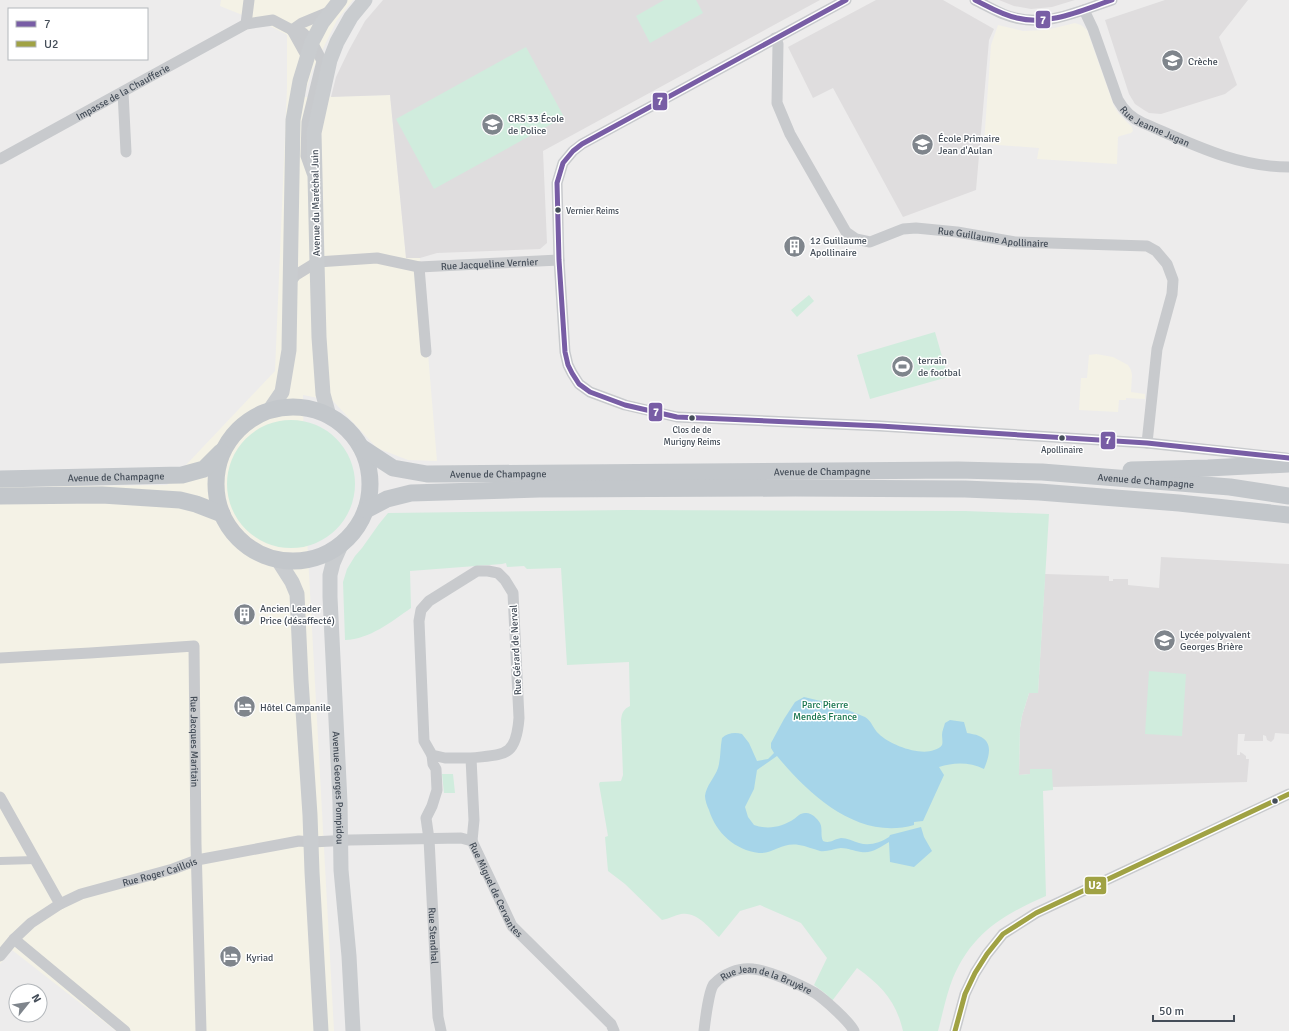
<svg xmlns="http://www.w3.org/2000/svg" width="1289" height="1031" viewBox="0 0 1289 1031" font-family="Signika,sans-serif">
  <rect width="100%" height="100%" fill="#edecec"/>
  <path fill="#f4f2e6" d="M221,0H353L337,20L312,71L304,97L390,95L406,257L420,258L437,461L408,460L377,448L333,401L303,395L304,482L334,1031H116L12,950L0,964V487L167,485L275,371L287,88V35L270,26L220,6Z
    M1075,23L1081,25L1087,30L1114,106L1119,114L1132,127L1133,131L1131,133L1120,136L1118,137L1117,164L1037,159L1039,148L984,144L991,45L998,25L1023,31L1046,30Z
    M1096,354L1113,357L1128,365L1131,370L1132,375L1131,392L1145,394V399L1126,398V400H1119L1118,412L1079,410L1081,378H1087L1089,355Z"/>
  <path fill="#dfddde" d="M383,0H820L543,151L547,243L540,249L437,253L420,258H406L390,95L331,97L336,77L349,50L365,21Z
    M876,0H943L994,29L989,40L976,190L903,217L833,88L813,98L788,47Z
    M999,0H1075L1052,7L1031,9L1014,6Z
    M1165,0H1248L1219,37L1237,85L1225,94L1161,114L1149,113L1144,110L1135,104L1129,94L1105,20Z
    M1161,557L1289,564V734L1275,733L1274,739L1271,742L1267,740L1266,736L1263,735V741H1244L1245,734H1238L1237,755H1240V752L1242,753L1246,756V759H1249L1247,782L1052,787V769H1030V774L1019,775L1020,728L1022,716L1029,693H1038L1045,574L1109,576V581H1113V579H1128V585L1159,588Z"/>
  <path fill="#d0ecdd" d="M664,0H696L703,13L650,43L636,16Z
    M526,47L564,117L434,189L396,119Z
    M809,295L814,301L797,317L791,310Z
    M935,332L948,377L870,399L857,355Z
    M227 484a64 64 0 1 1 128 0a64 64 0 1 1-128 0Z
    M625,510L965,511L1049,514L1038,693H1029L1022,716L1020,728L1019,775L1030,774V769H1052L1053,790L1043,791L1046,896C1000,916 968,936 950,986C945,1001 942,1016 938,1031H903C896,1001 882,986 857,968L832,1001L826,994L814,985L827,958L801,923L760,905L740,911L719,937C709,928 697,911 681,914C675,915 669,919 662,920L625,884L608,871L605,837L608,836L599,784L600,782L621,781L623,775L621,720C622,712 624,709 630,706L629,662L567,665L561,568L527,569L524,566L507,567L506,563L502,564L410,571L411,608C391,622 370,639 345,640L343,582L347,569L355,556L362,548L379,524L388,513Z
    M1149,671L1186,674L1182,736L1145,734Z
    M442,774H453L455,793H444Z"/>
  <path fill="#a6d5e9" d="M804,697L833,704L865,717C872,721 873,729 879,734C890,745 920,756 934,750C937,749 940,748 942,745C943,742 942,738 942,735C942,731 944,727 945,723L950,720L964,722L967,733C971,734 975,734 979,736C994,742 989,757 984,769C970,762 954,762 939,767L944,775L923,821L914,822V825C859,841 809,795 777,756L757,770L754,789L745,807L748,817L754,825C768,830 782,827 794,819C797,817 800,813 805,813C811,812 817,818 820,823C823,829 820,835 823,841C830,844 834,839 841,838C847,838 853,841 859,843C869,846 880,843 889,837L890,835L921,827L924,837L932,851L914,867L890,862L889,842C880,847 872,854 861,852C854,851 848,848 841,848C833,849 827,852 820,851C813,849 806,846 799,845C782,842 773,854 759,853C735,850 716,833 709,810C707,806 705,800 705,796C706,786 715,777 718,768C721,758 720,748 722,738C727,733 735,732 742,734L749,743L757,761L768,759L774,753L771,748V743L784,719L795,702Z"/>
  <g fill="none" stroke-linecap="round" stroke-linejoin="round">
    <path stroke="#c8cacd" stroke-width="8" d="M0,861L35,860"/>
    <g stroke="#c8cacd" stroke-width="11">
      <path d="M846,0L582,144L573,151L563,163L557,183L559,260L565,352L568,365L572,373L579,384L590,392L625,405L677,417L880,426L1147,443L1286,458"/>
      <path d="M975,0C985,5 994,10 1003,14C1043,30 1075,12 1112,0"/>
      <path id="s1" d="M1084,10L1093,29L1118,100C1124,111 1131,118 1143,123C1190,143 1236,167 1289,167"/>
      <path d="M246,24L249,0"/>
      <path d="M292,30L302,23L331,11"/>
      <path d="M292,30L307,57"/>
      <path id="s2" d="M775,38L778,44L777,103L790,134L846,232L856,239L870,242L903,229L916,228L957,232L1015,242L1147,246L1156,251L1167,264L1173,280L1172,294L1157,349L1147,443"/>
      <path d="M123,92L126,152"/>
      <path id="s3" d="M0,159L246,24L273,20L292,30L303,33L312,42L322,61L307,122L306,156L312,173"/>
      <path d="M419,267L426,352"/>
      <path id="s4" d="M291,281L296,275L317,262L377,258L419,267L559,260"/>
      <path id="s5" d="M0,658L90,653L194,646L196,844L201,1031"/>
      <path id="s6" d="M432,755L433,764L436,769L437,790L432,806L426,818L429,839L438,1017L441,1031"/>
      <path d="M471,758C504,754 516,758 519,718L513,593L505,580L498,573L488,571H477L429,601L421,610L419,621L424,741L432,755L445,758H471L474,820L472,841"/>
      <path d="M0,797L60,904"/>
      <path d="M14,939L125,1031"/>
      <path id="s7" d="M0,956L14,939L31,923L60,904L81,894L173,869L197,860L299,841L312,842L350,840L461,838L472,841L512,926L611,1024L614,1031"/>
      <path id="s8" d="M704,1031C705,1022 709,989 714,984C723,974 739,967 753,969C768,970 801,985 815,993C824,999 849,1021 854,1031"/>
      <path d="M955,1031L965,994L975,973L987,954L1003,934L1036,913L1289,794"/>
    </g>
    <g stroke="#c9cccf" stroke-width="15">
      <path d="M269,411L282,392L289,350L293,120L300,81L312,42L322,23L340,0"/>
      <path d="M329,416L323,394L319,337L317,262L314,133L330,60L337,42L351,17L365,0"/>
      <path id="s9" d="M341,545L333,563L330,575V597L340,802L341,870L349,956L353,1031"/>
      <path d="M278,560L292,582L297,594L301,680L310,815L312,872L321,1031"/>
    </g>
    <g stroke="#c3c7cb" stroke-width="17">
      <circle cx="293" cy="484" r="77"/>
      <path id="s10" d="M361,447L393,468L427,474L958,470L1042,472L1230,487L1289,496"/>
      <path d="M1131,470L1208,468L1289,464"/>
      <path id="s11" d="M0,479L182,475L204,469L221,452"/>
      <path d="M0,496L102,495L180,500L196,504L222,514"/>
      <path d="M366,510L387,499L411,493L539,489L795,488L965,489L1039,492L1179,503L1289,515"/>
    </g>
    <defs>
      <path id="bus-1" d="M846,0L582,144L573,151L563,163L557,183L559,260L565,352L568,365L572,373L579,384L590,392L625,405L677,417L880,426L1147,443L1289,458
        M975,0C989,7 1002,15 1017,18C1049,26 1082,10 1112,0"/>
      <path id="bus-2" d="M955,1031L965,994L975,973L987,954L1003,934L1036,913L1289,794"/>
    </defs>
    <use href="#bus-1" stroke="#fff" stroke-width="8"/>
    <use href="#bus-2" stroke="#fff" stroke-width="8"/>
    <use href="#bus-1" stroke="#785da5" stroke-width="5"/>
    <use href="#bus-2" stroke="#a0a244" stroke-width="5"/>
  </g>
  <defs>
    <symbol id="school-disc" viewBox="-11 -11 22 22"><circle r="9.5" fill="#7f858c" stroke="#fff"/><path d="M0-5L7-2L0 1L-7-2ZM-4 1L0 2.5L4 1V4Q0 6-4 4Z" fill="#fff"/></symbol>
    <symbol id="building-disc" viewBox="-11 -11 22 22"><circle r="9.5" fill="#7f858c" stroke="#fff"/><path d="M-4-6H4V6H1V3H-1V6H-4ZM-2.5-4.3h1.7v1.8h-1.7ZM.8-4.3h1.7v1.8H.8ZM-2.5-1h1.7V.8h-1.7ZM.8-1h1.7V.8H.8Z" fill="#fff"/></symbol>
    <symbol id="stadium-disc" viewBox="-11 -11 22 22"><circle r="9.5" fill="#7f858c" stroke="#fff"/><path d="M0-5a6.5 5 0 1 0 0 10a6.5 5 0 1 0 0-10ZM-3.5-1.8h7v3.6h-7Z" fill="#fff"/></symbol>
    <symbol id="hotel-disc" viewBox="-11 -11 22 22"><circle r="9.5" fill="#7f858c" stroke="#fff"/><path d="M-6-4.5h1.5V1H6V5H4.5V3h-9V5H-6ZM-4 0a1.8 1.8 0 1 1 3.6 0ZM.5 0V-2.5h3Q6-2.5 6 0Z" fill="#fff"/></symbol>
  </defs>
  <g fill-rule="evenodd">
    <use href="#school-disc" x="1160" y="48" width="25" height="25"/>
    <use href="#school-disc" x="480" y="112" width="25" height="25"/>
    <use href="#school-disc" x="910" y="132" width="25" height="25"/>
    <use href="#building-disc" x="782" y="234" width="25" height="25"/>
    <use href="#stadium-disc" x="890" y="354" width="25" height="25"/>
    <use href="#building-disc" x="232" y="602" width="25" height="25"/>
    <use href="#school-disc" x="1152" y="628" width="25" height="25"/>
    <use href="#hotel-disc" x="232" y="694" width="25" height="25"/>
    <use href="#hotel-disc" x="218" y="944" width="25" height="25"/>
  </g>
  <g fill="#444d58" stroke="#fff" stroke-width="1.5">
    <circle cx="558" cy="210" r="3.5"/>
    <circle cx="692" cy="418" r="3.5"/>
    <circle cx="1062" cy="438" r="3.5"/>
    <circle cx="1275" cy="801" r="3.5"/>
  </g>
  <g text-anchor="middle" stroke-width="3" stroke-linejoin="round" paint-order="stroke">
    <g font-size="9" fill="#444d58" stroke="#fff">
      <text x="566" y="214" text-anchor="start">Vernier Reims</text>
      <text x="692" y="433">Clos de de<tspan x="692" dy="12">Murigny Reims</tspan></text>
      <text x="1062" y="453">Apollinaire</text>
    </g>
    <g font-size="10" fill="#444d58" stroke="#fff" text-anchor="start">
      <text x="1188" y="65">Crèche</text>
      <text x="508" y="122">CRS 33 École<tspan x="508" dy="12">de Police</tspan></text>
      <text x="938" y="142">École Primaire<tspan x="938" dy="12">Jean d'Aulan</tspan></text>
      <text x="810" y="244">12 Guillaume<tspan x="810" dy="12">Apollinaire</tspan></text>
      <text x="918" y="364">terrain<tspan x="918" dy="12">de footbal</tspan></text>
      <text x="260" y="612">Ancien Leader<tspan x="260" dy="12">Price (désaffecté)</tspan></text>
      <text x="1180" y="638">Lycée polyvalent<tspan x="1180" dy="12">Georges Brière</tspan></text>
      <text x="260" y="711">Hôtel Campanile</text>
      <text x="246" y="961">Kyriad</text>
    </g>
    <g font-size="10" fill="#444d58" stroke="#fff">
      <text dy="4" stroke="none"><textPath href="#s3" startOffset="140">Impasse de la Chaufferie</textPath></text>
      <text dy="4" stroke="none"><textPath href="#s1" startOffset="143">Rue Jeanne Jugan</textPath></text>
      <text transform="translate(315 203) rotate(-91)" y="4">Avenue du Maréchal Juin</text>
      <text dy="4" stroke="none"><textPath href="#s2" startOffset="365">Rue Guillaume Apollinaire</textPath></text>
      <text dy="4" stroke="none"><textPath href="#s4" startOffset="206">Rue Jacqueline Vernier</textPath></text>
      <text dy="4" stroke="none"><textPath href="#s10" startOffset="468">Avenue de Champagne</textPath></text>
      <text dy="4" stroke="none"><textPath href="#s10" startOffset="144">Avenue de Champagne</textPath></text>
      <text dy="4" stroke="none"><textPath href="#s11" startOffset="116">Avenue de Champagne</textPath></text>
      <text dy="4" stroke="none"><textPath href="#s10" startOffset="792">Avenue de Champagne</textPath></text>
      <text transform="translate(515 650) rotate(-93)" y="4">Rue Gérard de Nerval</text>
      <text dy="4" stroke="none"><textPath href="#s5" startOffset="290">Rue Jacques Maritain</textPath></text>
      <text dy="4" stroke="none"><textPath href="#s9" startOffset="245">Avenue Georges Pompidou</textPath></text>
      <text dy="4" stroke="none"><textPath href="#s7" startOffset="185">Rue Roger Caillois</textPath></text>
      <text dy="4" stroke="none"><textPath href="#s7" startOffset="556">Rue Miguel de Cervantes</textPath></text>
      <text dy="4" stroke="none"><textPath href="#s6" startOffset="184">Rue Stendhal</textPath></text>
      <text dy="4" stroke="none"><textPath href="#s8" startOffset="106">Rue Jean de la Bruyère</textPath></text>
    </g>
    <g font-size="10" fill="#19754f" stroke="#fff">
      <text x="825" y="708">Parc Pierre<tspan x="825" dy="12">Mendès France</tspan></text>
    </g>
  </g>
  <g stroke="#fff" stroke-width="1.5">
    <rect x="1035" y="10" width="16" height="19" rx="4" fill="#785da5"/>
    <rect x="652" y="92" width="16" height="19" rx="4" fill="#785da5"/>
    <rect x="648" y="402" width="15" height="20" rx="4" fill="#785da5"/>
    <rect x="1100" y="431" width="16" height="19" rx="4" fill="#785da5"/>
    <rect x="1084" y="876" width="23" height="19" rx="4" fill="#a0a244"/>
  </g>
  <g font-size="11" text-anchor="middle" font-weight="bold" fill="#fff">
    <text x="1043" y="24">7</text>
    <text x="660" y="105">7</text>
    <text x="656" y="416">7</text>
    <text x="1108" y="444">7</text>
    <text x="1095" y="889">U2</text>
  </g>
  <rect x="8" y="8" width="140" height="52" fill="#ffffff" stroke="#b4b8bc"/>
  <rect x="16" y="21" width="20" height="6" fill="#785da5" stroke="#b4b8bc"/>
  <text x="44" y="28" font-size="12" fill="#444d58">7</text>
  <rect x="16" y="41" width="20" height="6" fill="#a0a244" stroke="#b4b8bc"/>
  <text x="44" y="48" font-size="12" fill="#444d58">U2</text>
  <g transform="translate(28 1003) rotate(60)"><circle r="19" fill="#ffffff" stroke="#b4b8bc"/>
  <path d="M0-3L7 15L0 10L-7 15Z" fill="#7f858c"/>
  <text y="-6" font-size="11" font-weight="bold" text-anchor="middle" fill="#444d58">N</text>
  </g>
  <path d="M1153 1015v6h81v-6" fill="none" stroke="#444d58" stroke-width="2"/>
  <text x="1159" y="1015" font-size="12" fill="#444d58" stroke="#ffffff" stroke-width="3" paint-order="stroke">50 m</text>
</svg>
